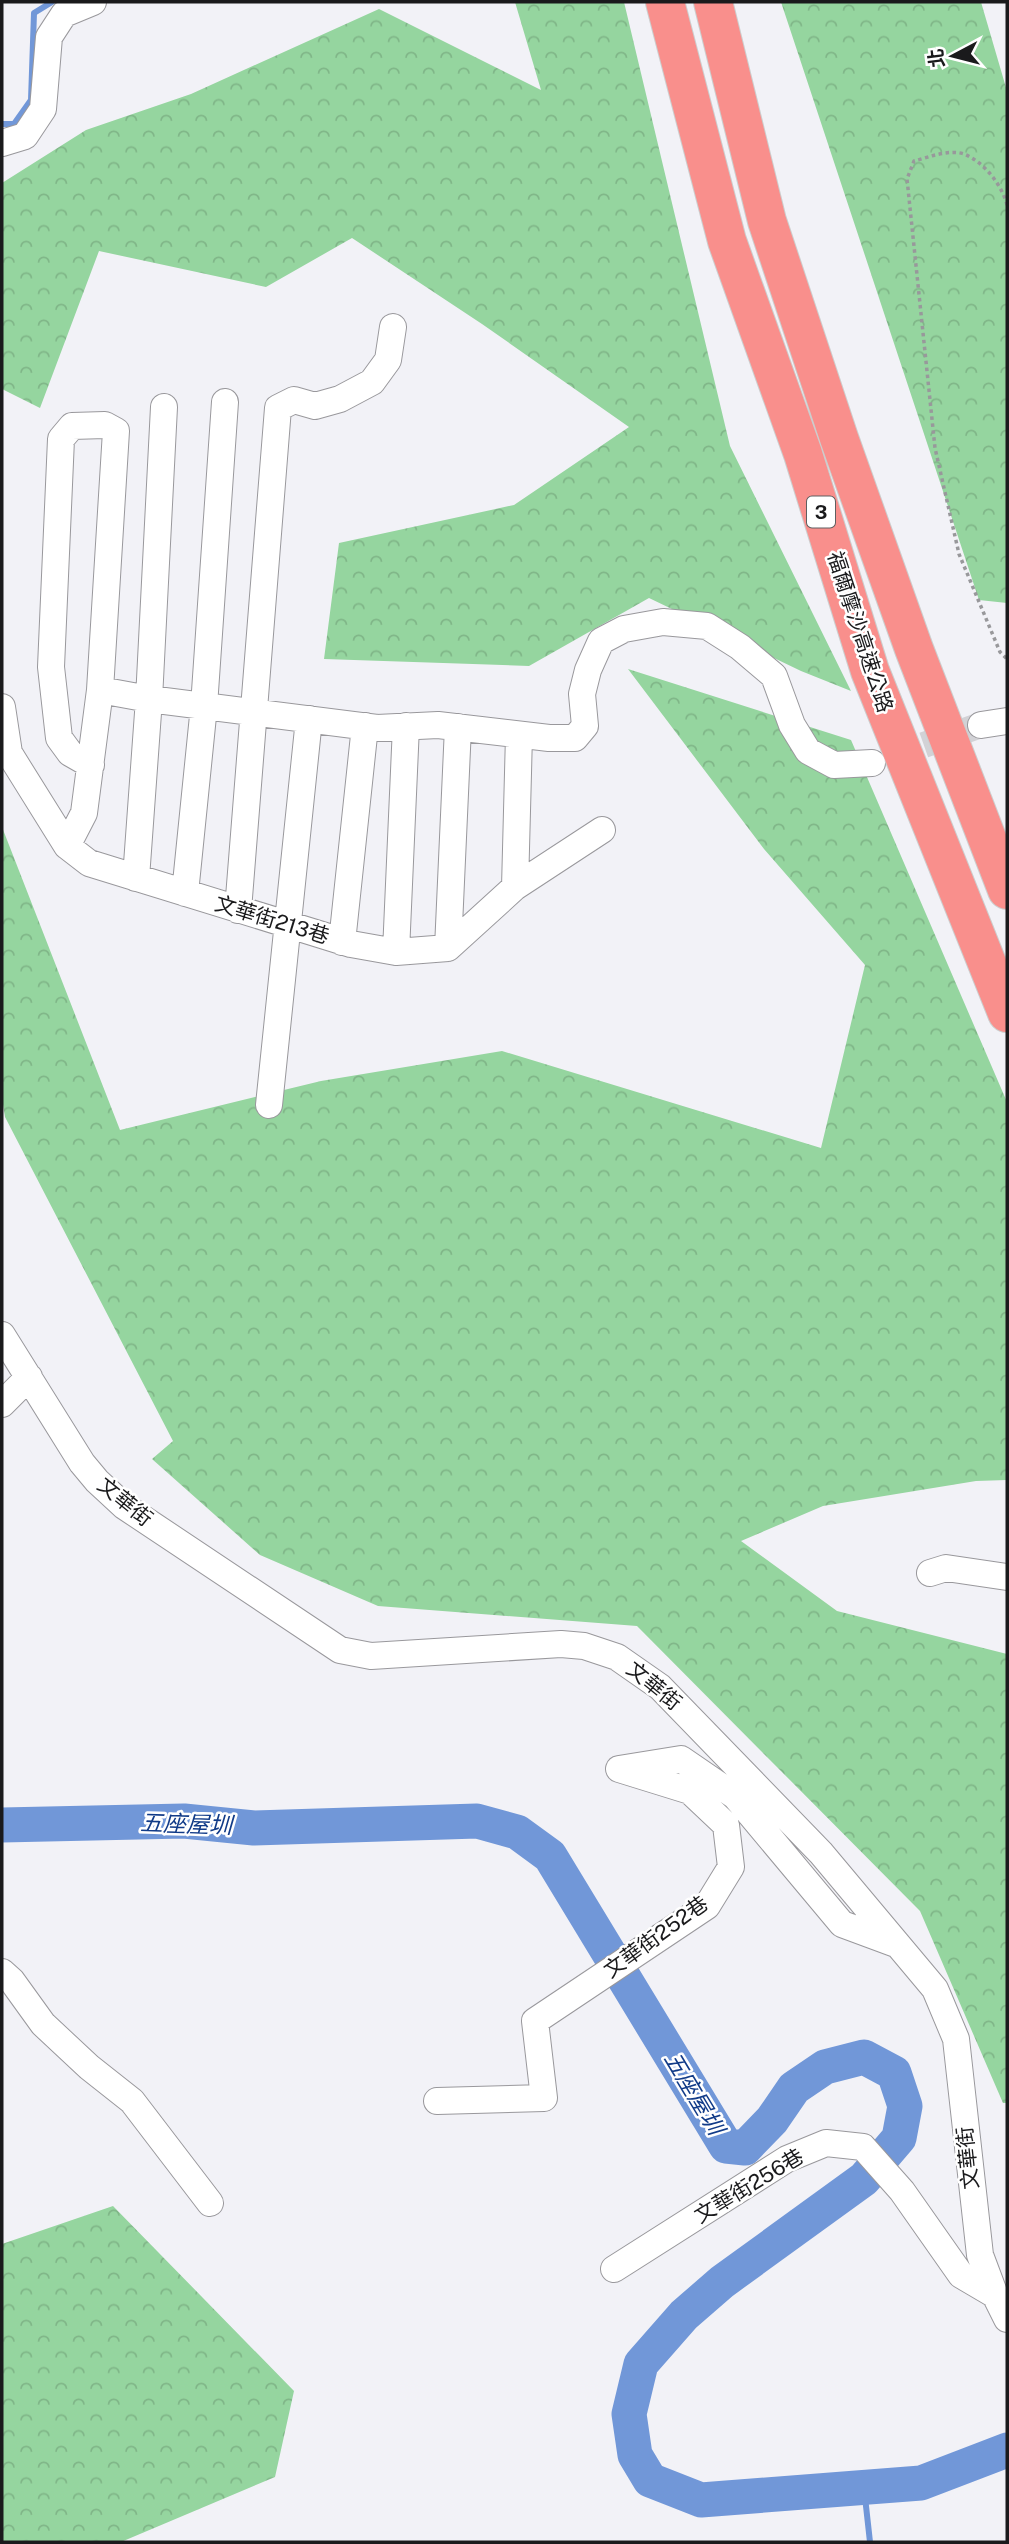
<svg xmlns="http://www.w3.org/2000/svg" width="1009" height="2544" viewBox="0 0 1009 2544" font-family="'Public Sans','Noto Sans TC',sans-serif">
  <defs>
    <pattern id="forest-crowns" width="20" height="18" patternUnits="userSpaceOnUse" patternTransform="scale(1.75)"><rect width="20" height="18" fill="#95d59f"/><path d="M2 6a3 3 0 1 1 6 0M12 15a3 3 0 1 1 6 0" fill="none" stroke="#80b688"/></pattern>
  </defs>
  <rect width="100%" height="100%" fill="#f2f2f7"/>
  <path fill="url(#forest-crowns)" d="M515,2H624L730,446L851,691L801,671L649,598L529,666L324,659L339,543L514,505L629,427L482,324L352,238L266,287L99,251L40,408L2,389V183L86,130L191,94L379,9L541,90Z
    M781,2H981L1007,91V603L979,600Z
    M628,669L851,740L1007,1102V1480L976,1481L823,1506L741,1541L837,1611L1007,1654V2103H1003L920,1911L637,1626L378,1606L260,1555L152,1459L173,1441L5,1117L2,1098V827L120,1130L321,1081L502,1051L821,1148L865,965L764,849Z
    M113,2206L294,2391L275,2477L121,2542H2V2244Z"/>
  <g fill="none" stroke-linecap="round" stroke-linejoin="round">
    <path stroke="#7197d8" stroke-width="6" d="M2,124H14L31,100L34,13L52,2
      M864,2488L870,2542"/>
    <path stroke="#7197d8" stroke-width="35" d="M2,1825L184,1821L254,1828L477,1821L517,1832L550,1856L726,2146L745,2148L772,2120L794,2088L825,2067L864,2057L894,2073L905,2106L899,2138L864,2179L722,2282L684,2315L641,2364L629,2414L635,2455L650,2480L701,2500L921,2483L1007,2450"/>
    <path stroke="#d2d2d6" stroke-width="26" stroke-dasharray="26 13" stroke-linecap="butt" d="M887,758L981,725"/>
    <defs>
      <path id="minor" d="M2,143L25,136L43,109L49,37L64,14L93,2
        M2,707L9,753L67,846L89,863L351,944L396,952L448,948L515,887L602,830
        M981,725L1007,721
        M91,765L70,753L59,738L51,667L61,439L72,426L105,425L116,431L100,690
        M67,846L84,813L100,690L149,699L377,728L438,725L549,738H575L585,726L582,694L588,670L601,641L624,629L663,622L707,626L740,647L774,676L792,725L808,751L834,765L872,763
        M136,878L149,699L164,407
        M515,887L519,735
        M185,893L204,706L225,402
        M238,910L278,408L294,400L315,406L340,399L372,382L388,360L393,327
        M342,942L365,726
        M448,948L458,727
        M396,952L406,726
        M269,1105L309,719
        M2,1335L82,1463L97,1481L124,1506L340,1650L371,1656L561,1644L584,1646L617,1657L660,1687L821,1853L935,1989L956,2039L980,2255L995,2295L1007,2319
        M2,1404L29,1377
        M930,1573L946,1568L1007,1577
        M2,1972L12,1981L43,2024L89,2067L132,2101L210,2203
        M437,2101L544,2098L535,2021L707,1906L731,1867L726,1825L690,1791L619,1769L681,1759L735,1796L842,1924L896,1944
        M614,2269L787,2159L826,2143L863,2147L902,2191L961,2275L995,2295"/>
      <path id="highway" d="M665,2L727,241L803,454L870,671L1007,1013
        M713,2L767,221L839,438L914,649L1007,890"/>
    </defs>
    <use href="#minor" stroke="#99989c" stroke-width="28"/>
    <use href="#highway" stroke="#cdcdcd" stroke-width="40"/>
    <path stroke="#98989b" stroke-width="3.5" stroke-dasharray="3.5 3.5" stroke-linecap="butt" d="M1007,205C1002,185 984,162 964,154C949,149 929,157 914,161L907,179L935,448L959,554L1000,652L1007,659"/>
    <use href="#minor" stroke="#fff" stroke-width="26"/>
    <use href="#highway" stroke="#f98f8c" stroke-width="38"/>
  </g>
  <g text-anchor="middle" stroke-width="5" stroke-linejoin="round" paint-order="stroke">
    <rect fill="#fff" stroke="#5f5f60" stroke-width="2" x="807" y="496.5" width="28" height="31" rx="5"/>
    <g font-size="19" font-weight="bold" fill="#1a1a1c">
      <text x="821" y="519">3</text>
    </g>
    <g font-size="21" fill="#1a1a1c" stroke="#fff">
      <text transform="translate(860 632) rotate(72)" y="7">福爾摩沙高速公路</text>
      <text transform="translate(272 920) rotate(17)" y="7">文華街213巷</text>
      <text transform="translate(125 1502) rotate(39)" y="7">文華街</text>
      <text transform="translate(654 1686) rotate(39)" y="7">文華街</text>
      <text transform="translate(656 1937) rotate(-36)" y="7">文華街252巷</text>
      <text transform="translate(968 2158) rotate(-96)" y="7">文華街</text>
      <text transform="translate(749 2186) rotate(-31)" y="7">文華街256巷</text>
    </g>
    <g font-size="23" font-style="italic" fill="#113b88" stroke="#fff">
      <text transform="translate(186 1824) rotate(2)" y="8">五座屋圳</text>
      <text transform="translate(694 2093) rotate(59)" y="8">五座屋圳</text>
    </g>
  </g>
  <rect width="1009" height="2544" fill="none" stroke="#1a1a1c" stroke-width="7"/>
  <g transform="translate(953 56) rotate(263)" stroke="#ffffff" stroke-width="5" paint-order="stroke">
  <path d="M0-5L12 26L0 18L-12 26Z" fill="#1a1a1c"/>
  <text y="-10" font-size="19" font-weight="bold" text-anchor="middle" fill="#1a1a1c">北</text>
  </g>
</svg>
